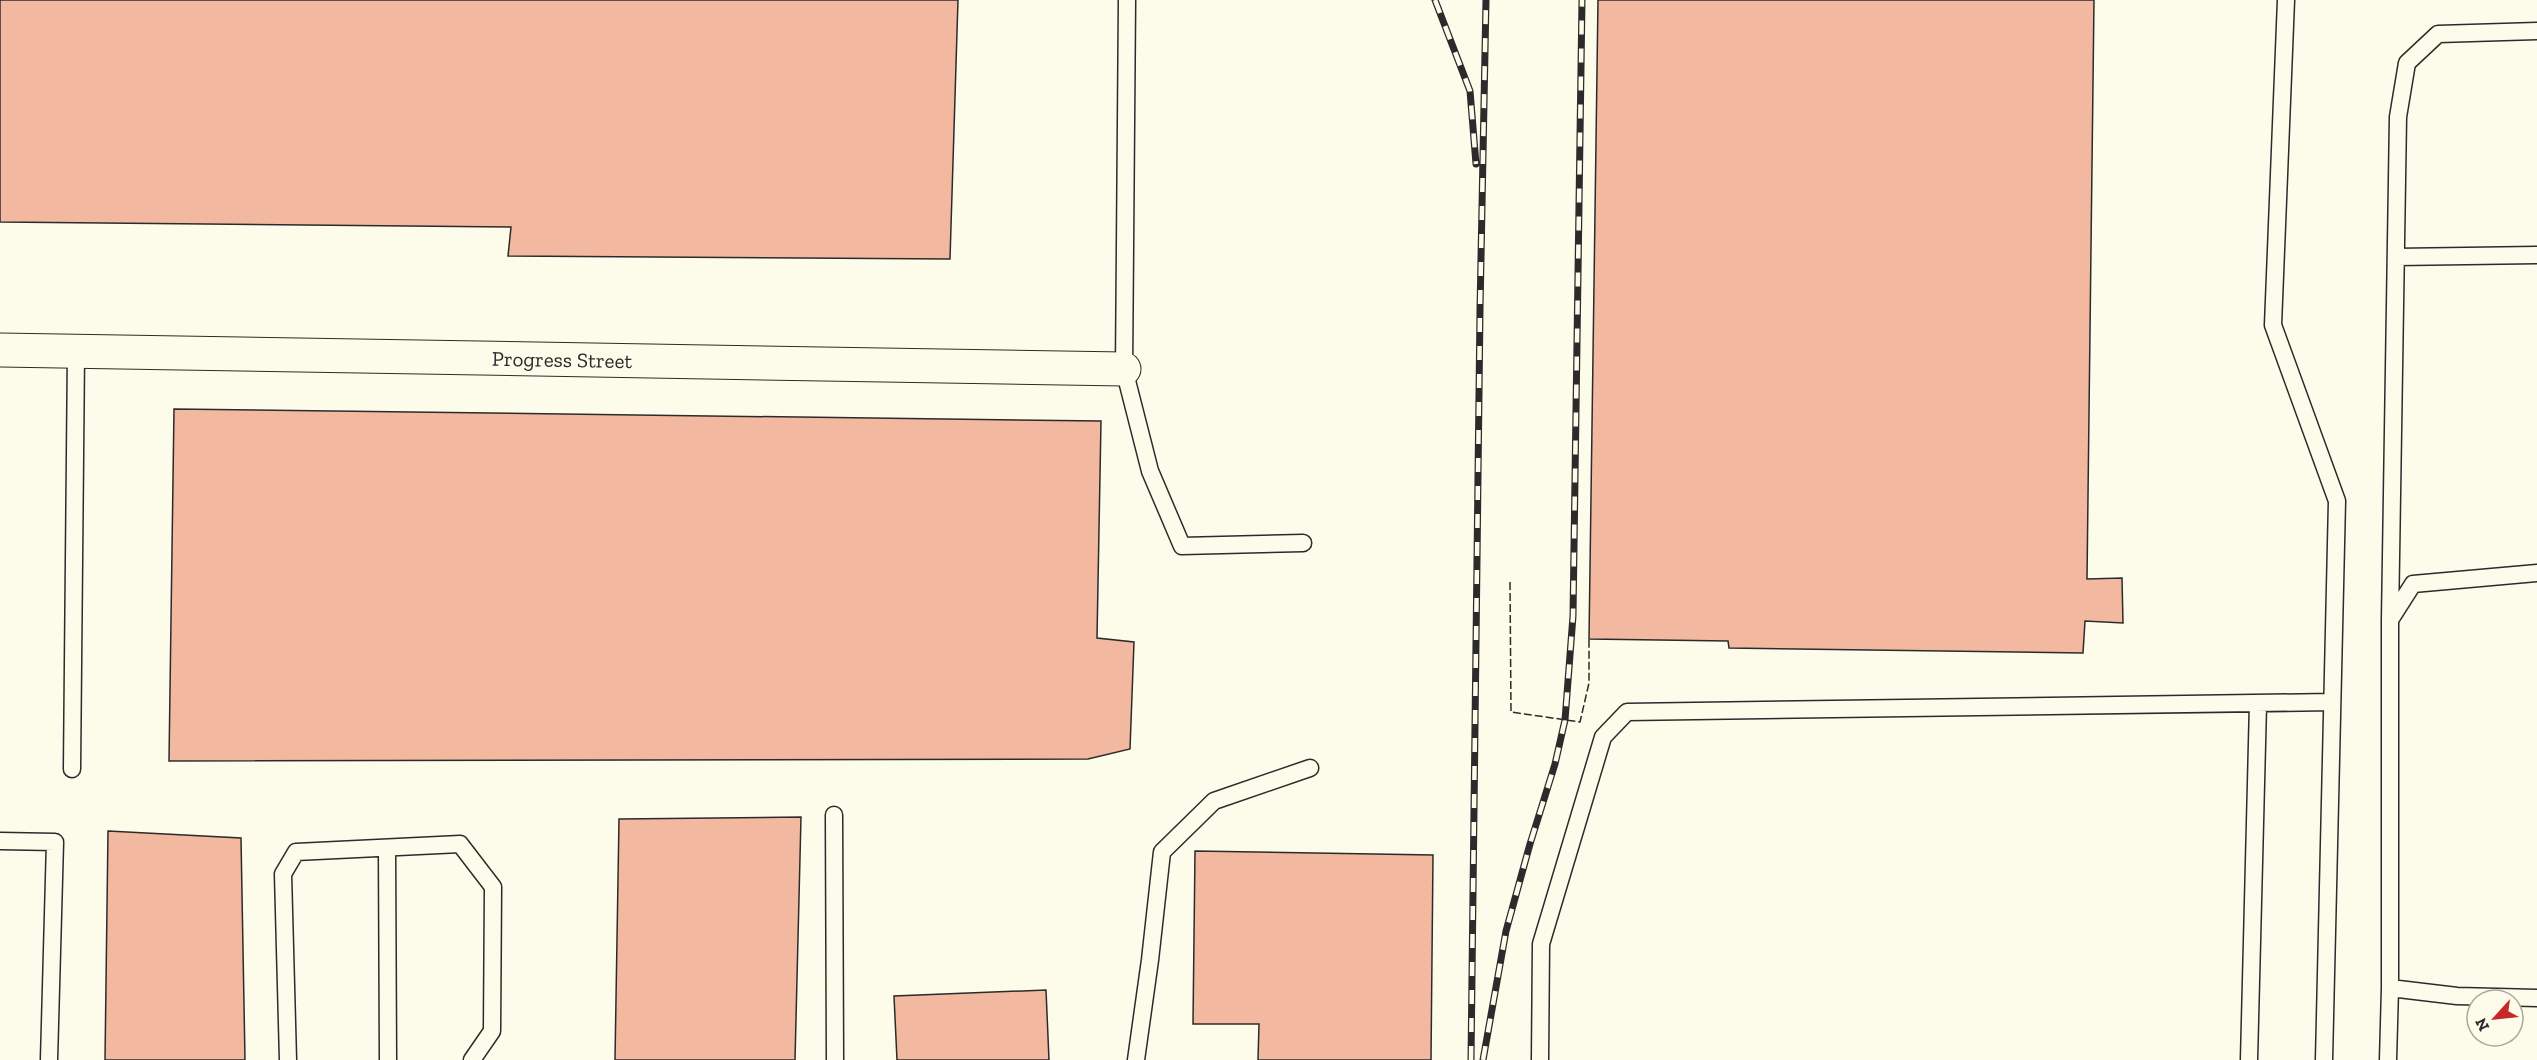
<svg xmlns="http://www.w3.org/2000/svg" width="2537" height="1060" viewBox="0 0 2537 1060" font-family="'Zilla Slab',serif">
  <rect width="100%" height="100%" fill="#fdfbea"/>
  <path fill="#f2b8a0" stroke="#2b2b2b" stroke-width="1.5" d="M0,0H958L950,259L508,256L511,227L0,222Z
    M1598,0H2094L2087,579L2122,578L2123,623L2085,621L2083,653L1729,648L1728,641L1589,639Z
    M174,409L1101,421L1097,638L1134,642L1130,749L1088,759L169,761Z
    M801,817L795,1060H615L619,819Z
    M108,831L241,838L245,1060H105Z
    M1195,851L1433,855L1431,1060H1258L1259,1024H1193Z
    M1046,990L1049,1060H897L894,996Z"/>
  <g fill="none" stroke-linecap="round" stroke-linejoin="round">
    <defs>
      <path id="lane" d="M1127,0L1124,369L1150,471L1182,546L1303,543
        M2286,0L2273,325L2337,501L2324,1060
        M2396,257L2537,255
        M2390,620L2398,117L2407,63L2438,34L2537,31
        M72,769L76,352
        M834,815L835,1060
        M0,841L55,842L49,1060
        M387,848L388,1060
        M2390,988V620L2413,584L2537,573
        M288,1060L283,874L296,852L460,844L493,887L492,1031L472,1060
        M1136,1060L1150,960L1162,852L1214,801L1310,768
        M1540,1060L1541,944L1603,737L1627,712L2332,702
        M2249,1060L2258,704
        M2388,1060L2390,988L2457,996L2537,998"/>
      <path id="street" d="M0,350L1124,369"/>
    </defs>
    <use href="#lane" stroke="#2b2b2b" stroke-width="19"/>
    <use href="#street" stroke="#2b2b2b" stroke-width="35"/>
    <use href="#lane" stroke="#fdfbea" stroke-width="16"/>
    <use href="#street" stroke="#fdfbea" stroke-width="33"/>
    <defs>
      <path id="rail" d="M1435,0L1470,91L1476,164
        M1471,1060L1480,310L1486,0
        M1483,1060L1506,931L1530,844L1555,764L1565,720L1573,616L1582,0"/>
    </defs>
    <use href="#rail" stroke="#2b2b2b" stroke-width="7"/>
    <use href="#rail" stroke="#fdfbea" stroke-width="4.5" stroke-dasharray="14" stroke-linecap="butt"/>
    <path stroke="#2b2b2b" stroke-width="1.5" stroke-dasharray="8 3" stroke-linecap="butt" d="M1510,582L1511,712L1580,722L1589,683V639"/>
  </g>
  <g text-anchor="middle" stroke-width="4.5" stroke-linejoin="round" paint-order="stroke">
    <g font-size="21" fill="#2b2b2b" stroke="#fdfbea">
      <text transform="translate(562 360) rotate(1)" y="7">Progress Street</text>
    </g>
  </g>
  <g transform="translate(2495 1018) rotate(243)"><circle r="28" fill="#fdfbea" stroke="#a9a89e" stroke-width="1.5"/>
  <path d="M0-4.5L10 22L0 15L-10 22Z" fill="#c62828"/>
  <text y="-9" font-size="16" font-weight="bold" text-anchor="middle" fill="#2b2b2b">N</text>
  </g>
</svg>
